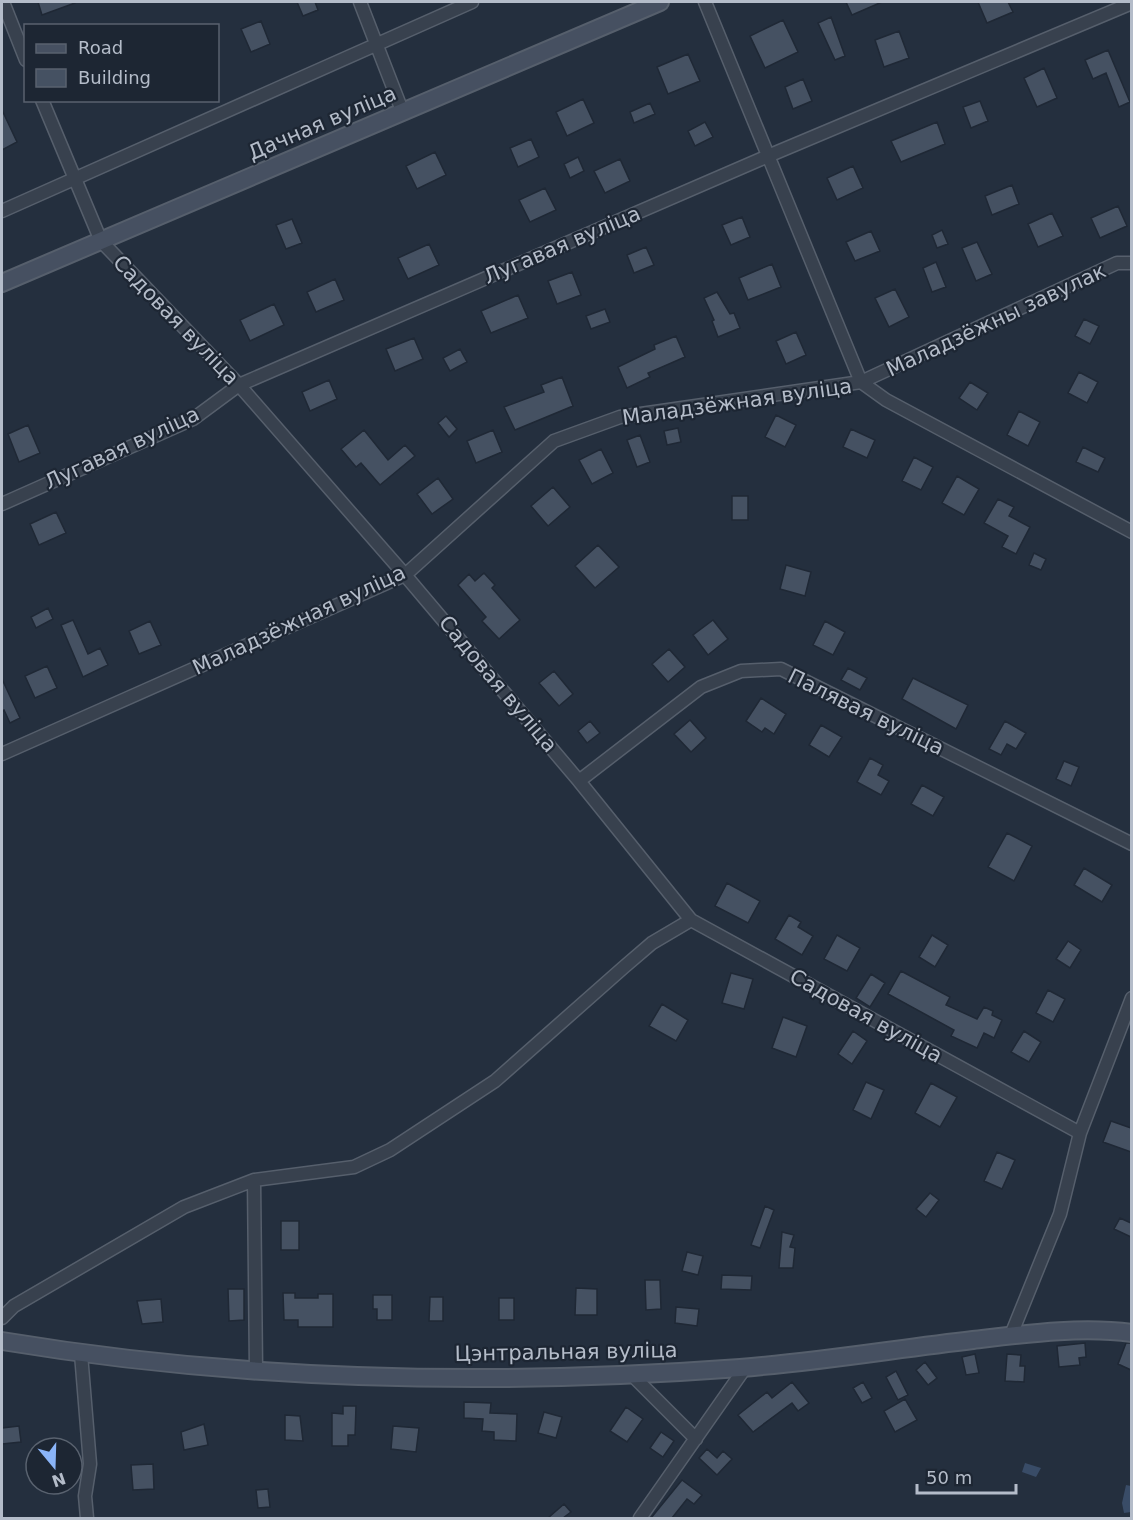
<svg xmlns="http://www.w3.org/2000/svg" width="1133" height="1520" viewBox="0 0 1133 1520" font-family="'DejaVu Sans',sans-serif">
  <rect width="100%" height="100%" fill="#242f3e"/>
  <path fill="#394c67" d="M1025,1463L1041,1468L1036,1477L1022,1472Z
    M1126,1485L1131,1486V1512L1124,1513L1122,1503Z"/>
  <path fill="#455162" stroke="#1f2835" stroke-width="1.5" d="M38,2H75V3L42,15Z
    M297,2H315L318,10L303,16Z
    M846,2H882L852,15Z
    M978,2H1008L1013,12L987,23Z
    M831,17L845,56L835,60L818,23Z
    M783,20L798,52L765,68L750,36Z
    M261,21L270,44L251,52L241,29Z
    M899,31L909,58L884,67L875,40Z
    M1108,50L1130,102L1119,107L1106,73L1093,79L1085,60Z
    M688,54L700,81L668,94L657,67Z
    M1044,68L1057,98L1037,107L1024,78Z
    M803,79L812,101L793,109L785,87Z
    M583,99L594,123L567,136L556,112Z
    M980,101L988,121L971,128L963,107Z
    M650,103L655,114L634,123L630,112Z
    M2,110L17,142L2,150Z
    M705,122L713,137L695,146L688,131Z
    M937,122L945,144L901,162L891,141Z
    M531,139L539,157L518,167L510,148Z
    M435,152L446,175L417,189L406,166Z
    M578,157L584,171L570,178L564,164Z
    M620,159L630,181L605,193L594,171Z
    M853,166L863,188L837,200L827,178Z
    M1012,185L1019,204L992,215L985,196Z
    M545,188L556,210L530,222L519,200Z
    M1118,206L1127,226L1100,238L1091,218Z
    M1052,213L1063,236L1038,247L1028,224Z
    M742,217L750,237L731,245L722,225Z
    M292,219L302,243L286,249L276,225Z
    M942,230L948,244L937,248L932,235Z
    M871,231L880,251L855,261L846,242Z
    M977,242L992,274L976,281L962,248Z
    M429,244L439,265L408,279L398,258Z
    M646,247L654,265L634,273L627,255Z
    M936,262L946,287L932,292L923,268Z
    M772,264L781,287L748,300L739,278Z
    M572,272L581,295L557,304L548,281Z
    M335,279L344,300L316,312L307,292Z
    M895,289L909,317L889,327L875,298Z
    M717,292L730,314L734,313L740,328L718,337L712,321L714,320L704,298Z
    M518,295L528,318L491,333L481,311Z
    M274,304L284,325L250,341L240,320Z
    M605,309L610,322L591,329L586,316Z
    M1084,319L1099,326L1090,344L1075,336Z
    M796,332L806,355L786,364L776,341Z
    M676,336L685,357L648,373L650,377L627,388L618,367L655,349L654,345Z
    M414,338L423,359L395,371L386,349Z
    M460,349L467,362L450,371L443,358Z
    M1079,372L1098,382L1087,403L1068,393Z
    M562,377L573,406L515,430L504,407L544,392L541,385Z
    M329,380L337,399L310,411L302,392Z
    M970,382L988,393L977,410L959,398Z
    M1019,411L1040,422L1028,446L1007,435Z
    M776,415L796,425L785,447L765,437Z
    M446,416L457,429L449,437L438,423Z
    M28,425L40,453L19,462L8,434Z
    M678,428L681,442L667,445L664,431Z
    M851,429L875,440L867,458L843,447Z
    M364,430L388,460L405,445L415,456L380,485L361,463L356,467L341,449Z
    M493,430L502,452L476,463L467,441Z
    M640,435L650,462L637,467L627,440Z
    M1083,447L1105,458L1098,472L1076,462Z
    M601,449L613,473L592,484L579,460Z
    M914,457L933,467L921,490L902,481Z
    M957,476L979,489L964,515L942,503Z
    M438,478L453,499L432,514L417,494Z
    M553,487L570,507L548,526L531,506Z
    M732,496H748V520H732Z
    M998,499L1014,507L1009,516L1030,527L1016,554L1002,547L1008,536L984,523Z
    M56,512L66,533L39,545L30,524Z
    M598,545L619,567L595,588L575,566Z
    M1034,553L1046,559L1041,570L1029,565Z
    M786,565L811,572L805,596L780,589Z
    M484,573L495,585L492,588L520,620L499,639L482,621L486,617L458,585L469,574L475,581Z
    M48,608L53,619L36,628L31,617Z
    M73,620L88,654L100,648L108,665L83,677L61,625Z
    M713,620L728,639L708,655L693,635Z
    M150,621L161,645L139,654L129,631Z
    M825,621L845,632L833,655L813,645Z
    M669,649L685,667L668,682L652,664Z
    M47,666L57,688L35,698L25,676Z
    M848,668L867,678L860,690L841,680Z
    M554,671L573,694L559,706L539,683Z
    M913,678L968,705L956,729L902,699Z
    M2,679L20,718L10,723L4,710L2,711Z
    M761,698L786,714L774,734L765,728L762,732L746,721Z
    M690,720L706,738L691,752L674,734Z
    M590,721L600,733L587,743L578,731Z
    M1005,721L1026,733L1016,749L1007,744L1001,755L989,749Z
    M821,725L842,737L829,757L809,745Z
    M870,758L883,765L878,775L889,781L881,795L857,782Z
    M1064,761L1079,767L1071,786L1056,779Z
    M922,785L944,797L933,816L911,804Z
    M1007,833L1032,846L1014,881L988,867Z
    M1084,868L1112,885L1102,902L1074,885Z
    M727,883L760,901L748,923L715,906Z
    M789,915L801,922L798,927L813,936L802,955L775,939Z
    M837,935L860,948L847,971L824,959Z
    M932,935L948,945L935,967L919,957Z
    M1068,941L1081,950L1070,968L1056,959Z
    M901,971L950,997L946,1005L977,1019L984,1007L993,1011L992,1015L1002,1020L994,1038L984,1033L977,1048L951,1036L954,1030L888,994Z
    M731,973L753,979L744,1009L722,1003Z
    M871,974L885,983L870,1007L856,998Z
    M1048,990L1065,999L1053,1022L1036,1013Z
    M662,1004L688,1020L676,1041L649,1026Z
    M783,1017L807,1026L796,1057L772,1048Z
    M853,1031L867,1041L852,1064L838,1054Z
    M1024,1031L1041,1042L1029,1062L1011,1052Z
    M866,1082L884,1090L871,1119L853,1110Z
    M931,1083L957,1097L940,1127L915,1113Z
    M1111,1121L1131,1128V1152L1103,1142Z
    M997,1152L1015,1160L1002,1189L984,1181Z
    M930,1193L939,1200L926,1217L916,1209Z
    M765,1206L774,1210L760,1248L751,1245Z
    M1120,1218L1131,1223V1237L1114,1229Z
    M281,1221H299V1250H281Z
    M782,1232L794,1235L790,1247L795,1248L793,1268H779Z
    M687,1252L703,1256L698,1275L682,1271Z
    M722,1275L752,1276L751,1290L721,1289Z
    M645,1280H660L661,1309L646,1310Z
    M576,1288L597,1289V1315H575Z
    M228,1289H244V1320L229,1321Z
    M283,1293H295V1298H318V1294H333V1327H298V1320H284Z
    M373,1295H392V1320H377V1309H373Z
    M430,1297H443V1321H429Z
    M499,1298H514V1320H499Z
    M161,1299L163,1322L142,1324L137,1301Z
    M676,1307L699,1309L697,1326L675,1323Z
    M1085,1343L1086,1357L1079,1358L1080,1365L1059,1367L1057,1346Z
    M1126,1343H1131V1370L1118,1364Z
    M975,1354L979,1373L966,1375L962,1357Z
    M1007,1354L1021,1355L1020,1366H1025L1024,1382L1005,1381Z
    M925,1362L937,1378L928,1385L916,1370Z
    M896,1371L908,1395L898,1400L886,1377Z
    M792,1382L809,1403L798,1411L792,1403L753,1432L738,1415L767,1392L772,1398Z
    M863,1382L872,1398L862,1403L853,1388Z
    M905,1399L917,1420L895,1432L884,1411Z
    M464,1402L491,1403L490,1413L517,1414L516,1441L494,1440V1432L482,1431L483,1419L464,1418Z
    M343,1406H356L355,1435H348V1446H332V1413L343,1414Z
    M626,1407L643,1419L627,1442L610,1431Z
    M544,1412L562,1417L556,1438L538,1433Z
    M285,1415L300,1416L303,1441L285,1440Z
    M204,1424L208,1445L184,1450L181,1432Z
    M19,1426L21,1442L2,1444V1428Z
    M393,1426L419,1428L416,1452L391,1449Z
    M661,1432L674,1441L663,1457L650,1448Z
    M707,1449L717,1458L723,1451L732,1459L717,1475L699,1458Z
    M153,1464L154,1489L133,1490L131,1465Z
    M682,1480L702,1495L694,1504L687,1499L672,1518H651Z
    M268,1489L270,1507L258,1508L256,1490Z
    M564,1504L571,1512L563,1518H548Z"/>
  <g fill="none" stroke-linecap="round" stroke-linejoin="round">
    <defs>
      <path id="street" d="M3,2L26,60
        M360,2L403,113
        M705,2L861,382L1117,263H1132
        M42,100L101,241L239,385L405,575L579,781L691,920L1080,1133
        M2,211L472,2
        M2,504L193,419L239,385L768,156L1132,3
        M2,754L405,575L554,441L620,417L861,382L886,400L1132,532
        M579,781L701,687L741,671L781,669L1132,844
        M254,1180L256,1370
        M2,1318L14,1306L184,1207L254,1180L354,1167L390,1150L495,1081L624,967L652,943L691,920
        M1011,1335L1060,1214L1080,1133L1132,998
        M81,1354L90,1464L85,1496L87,1518
        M632,1375L696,1439
        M640,1518L745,1368"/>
      <path id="secondary" d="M2,283L660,2
        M2,1341C243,1381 497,1386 740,1368C818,1362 895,1349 973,1340C1024,1334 1080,1326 1132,1333"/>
    </defs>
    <use href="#street" stroke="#565f6c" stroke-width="15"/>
    <use href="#secondary" stroke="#565f6c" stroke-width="20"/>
    <use href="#street" stroke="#38414e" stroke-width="12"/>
    <use href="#secondary" stroke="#465061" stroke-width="16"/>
  </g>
  <g text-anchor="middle" stroke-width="4.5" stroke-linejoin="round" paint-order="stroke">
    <g font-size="21" fill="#b4bcc9" stroke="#1d2633">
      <text transform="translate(322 123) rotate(-23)" y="7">Дачная вуліца</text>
      <text transform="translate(562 245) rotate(-23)" y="7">Лугавая вуліца</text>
      <text transform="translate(176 320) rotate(46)" y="7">Садовая вуліца</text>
      <text transform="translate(996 320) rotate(-25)" y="7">Маладзёжны завулак</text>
      <text transform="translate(737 402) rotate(-8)" y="7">Маладзёжная вуліца</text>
      <text transform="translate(122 448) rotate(-25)" y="7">Лугавая вуліца</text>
      <text transform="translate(299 620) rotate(-25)" y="7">Маладзёжная вуліца</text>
      <text transform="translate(498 684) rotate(50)" y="7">Садовая вуліца</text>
      <text transform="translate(866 712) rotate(26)" y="7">Палявая вуліца</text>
      <text transform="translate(866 1016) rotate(29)" y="7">Садовая вуліца</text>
      <text transform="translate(566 1352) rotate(-1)" y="7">Цэнтральная вуліца</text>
    </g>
  </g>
  <rect width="1133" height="1520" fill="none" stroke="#b4bcc9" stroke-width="6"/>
  <rect x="24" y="24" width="195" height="78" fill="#1d2633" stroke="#59626f" stroke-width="1.5"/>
  <rect x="36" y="44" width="30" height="9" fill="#465061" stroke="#59626f" stroke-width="1.5"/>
  <text x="78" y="54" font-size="18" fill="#b4bcc9">Road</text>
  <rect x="36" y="69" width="30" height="18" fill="#455162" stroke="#59626f" stroke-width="1.5"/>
  <text x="78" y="84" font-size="18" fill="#b4bcc9">Building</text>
  <g transform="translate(54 1466) rotate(161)"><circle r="28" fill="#1d2633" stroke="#59626f" stroke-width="1.5"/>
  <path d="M0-4.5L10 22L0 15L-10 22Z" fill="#8ab4f8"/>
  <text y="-9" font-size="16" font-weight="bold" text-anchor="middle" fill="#b4bcc9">N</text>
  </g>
  <path d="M917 1484v9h99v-9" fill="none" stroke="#b4bcc9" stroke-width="3"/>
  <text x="926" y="1484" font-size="18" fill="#b4bcc9" stroke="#1d2633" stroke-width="4.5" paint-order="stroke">50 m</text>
</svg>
